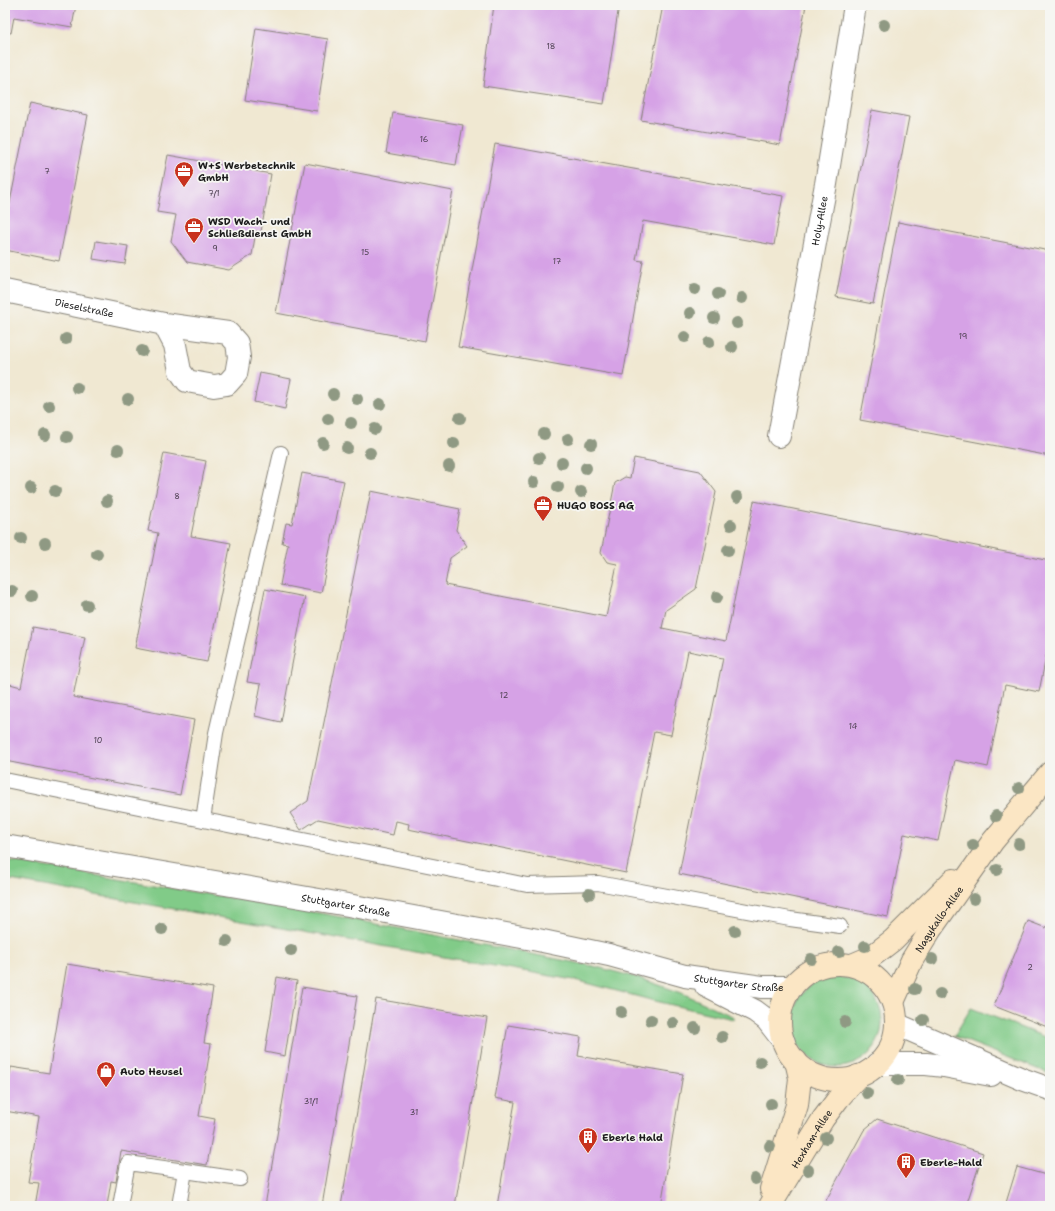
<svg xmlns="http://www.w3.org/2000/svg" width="1055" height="1211" viewBox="0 0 1055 1211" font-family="'Shantell Sans',sans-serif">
  <rect width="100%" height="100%" fill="#f6f6f2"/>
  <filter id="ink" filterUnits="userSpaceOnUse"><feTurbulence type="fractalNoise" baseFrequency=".025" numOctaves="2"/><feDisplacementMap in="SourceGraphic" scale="8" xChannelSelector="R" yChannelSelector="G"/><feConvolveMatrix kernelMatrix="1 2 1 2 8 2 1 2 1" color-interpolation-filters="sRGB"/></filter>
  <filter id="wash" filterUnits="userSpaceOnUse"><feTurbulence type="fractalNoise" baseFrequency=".012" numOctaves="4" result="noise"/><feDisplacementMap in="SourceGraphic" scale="16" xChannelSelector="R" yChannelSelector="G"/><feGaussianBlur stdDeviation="0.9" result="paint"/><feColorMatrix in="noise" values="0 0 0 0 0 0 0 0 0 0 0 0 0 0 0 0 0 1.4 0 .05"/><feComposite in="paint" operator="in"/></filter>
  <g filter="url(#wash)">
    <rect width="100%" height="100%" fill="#f0e8d2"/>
    <path fill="#81cb88" stroke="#4e7452" d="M5,860L325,914L593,966L639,978L682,993L734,1017L733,1019L651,1000L579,981L5,879Z
      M792 1022a45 45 0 1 1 90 0a45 45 0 1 1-90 0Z
      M971,1008L1050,1039V1074L954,1036Z"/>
    <g id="blocks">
      <path fill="#d6a2e6" d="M5,5H76L72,27L14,17L11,33L5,32Z
        M494,5H619L604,104L483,86Z
        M663,5H806L780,145L641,120Z
        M256,28L328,39L317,111L245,100Z
        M30,103L88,115L59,261L5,250V227Z
        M872,110L909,117L873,304L836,297Z
        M393,113L463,125L456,165L386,153Z
        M495,144L783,196L774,245L643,221L636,260L643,261L623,376L458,347Z
        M168,155L271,174L261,232L256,231L252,255L229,270L187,262L171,241L176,215L157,212Z
        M305,163L453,191L425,341L276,313Z
        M898,222L1050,251V456L860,420Z
        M96,241L128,246L125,264L93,259Z
        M260,373L291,379L285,409L254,402Z
        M164,453L206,461L191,536L231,543L207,662L135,648L158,533L148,531Z
        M634,458L700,471L716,492L696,589L666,610L662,628L726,641L754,501L1050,561V636L1039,692L1005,685L988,767L955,760L938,841L904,834L888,917L679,874L723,658L688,651L671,735L654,732L626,873L408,829L409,824L396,821L393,835L318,819L301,830L290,813L308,801L371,491L460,509L456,530L467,546L450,558L445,585L606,617L617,564L607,562L601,553L615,483L625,477L630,478Z
        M302,473L344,481L321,593L280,585L288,544L282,543L286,523L292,524Z
        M265,589L305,597L281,722L255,716L261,684L247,682Z
        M33,627L85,637L73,697L194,720L180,795L5,761V710L10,684L21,687Z
        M1050,919V1028L994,1006L1028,921L1046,928Z
        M67,964L213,988L204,1043L211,1044L199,1116L215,1119L207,1165L121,1151L116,1182L111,1181L107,1206H35L39,1183L28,1182L39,1117L5,1111V1103L11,1067L49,1073Z
        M277,977L297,981L285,1056L265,1052Z
        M302,987L357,996L322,1206H265Z
        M376,999L487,1018L455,1206H341Z
        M508,1025L581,1037L578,1056L683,1074L661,1206H497L515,1102L495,1098Z
        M877,1119L983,1153L966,1206H823L864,1130Z
        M1017,1167L1050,1176V1206H1005Z"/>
    </g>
  </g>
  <g filter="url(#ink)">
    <use href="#blocks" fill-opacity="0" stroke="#868277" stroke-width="1"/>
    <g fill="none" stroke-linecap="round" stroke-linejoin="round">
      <defs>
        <path id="service" d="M5,780L527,885L598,883L790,919L840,926
          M203,820L216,733L281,453
          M120,1206L128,1163L185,1171
          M179,1206L185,1171L240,1179"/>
        <g id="minor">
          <path id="s1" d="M5,291L164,324L228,333L237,343L239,357L236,374L227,384L214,386L187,381L180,371L175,345L164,324"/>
          <path id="s2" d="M779,436L826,184L855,5"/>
        </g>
        <g id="tertiary">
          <path id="s3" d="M5,846L348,905L538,940L609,955L685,976L762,987H792"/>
          <path d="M706,986L755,1011L767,1020L784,1042"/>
          <path d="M896,1024L1022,1079L1050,1089"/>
          <path d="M877,1064H926L944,1066L991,1075"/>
        </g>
        <g id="secondary">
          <circle cx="838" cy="1022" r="58"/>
          <path d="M852,965L871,957L893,940L953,880"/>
          <path id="s4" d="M893,1002L912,960L931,929L993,841L1050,773"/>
          <path d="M771,1189L797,1105L800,1078L796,1061"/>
          <path id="s5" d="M770,1206L823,1119L838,1099L858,1076"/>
        </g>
      </defs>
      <use href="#service" stroke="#868277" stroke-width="16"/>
      <use href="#minor" stroke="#868277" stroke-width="24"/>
      <use href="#tertiary" stroke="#868277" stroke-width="24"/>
      <use href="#secondary" stroke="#868277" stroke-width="24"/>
      <use href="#service" stroke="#fff" stroke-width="14"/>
      <use href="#minor" stroke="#fff" stroke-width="22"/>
      <use href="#tertiary" stroke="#fff" stroke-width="22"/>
      <use href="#secondary" stroke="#fbe6c4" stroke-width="22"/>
    </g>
    <g fill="#8f9983">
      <circle cx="884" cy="25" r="6"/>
      <circle cx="695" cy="289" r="6"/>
      <circle cx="718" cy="294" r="6"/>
      <circle cx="742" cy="298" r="6"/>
      <circle cx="690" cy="313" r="6"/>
      <circle cx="714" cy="318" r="6"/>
      <circle cx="737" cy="323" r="6"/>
      <circle cx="685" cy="337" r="6"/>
      <circle cx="66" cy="339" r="6"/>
      <circle cx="709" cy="342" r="6"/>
      <circle cx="732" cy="347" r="6"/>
      <circle cx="142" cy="351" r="6"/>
      <circle cx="77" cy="388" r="6"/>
      <circle cx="333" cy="394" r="6"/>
      <circle cx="128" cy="399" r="6"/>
      <circle cx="357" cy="399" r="6"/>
      <circle cx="380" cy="404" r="6"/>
      <circle cx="49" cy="406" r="6"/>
      <circle cx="460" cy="418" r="6"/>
      <circle cx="328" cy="419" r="6"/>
      <circle cx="351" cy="423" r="6"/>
      <circle cx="375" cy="429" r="6"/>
      <circle cx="544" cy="434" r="6"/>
      <circle cx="45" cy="435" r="6"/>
      <circle cx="67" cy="437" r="6"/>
      <circle cx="568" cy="439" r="6"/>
      <circle cx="323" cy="443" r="6"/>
      <circle cx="454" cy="443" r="6"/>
      <circle cx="591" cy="444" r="6"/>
      <circle cx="347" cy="448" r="6"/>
      <circle cx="118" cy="450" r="6"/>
      <circle cx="370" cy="453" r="6"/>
      <circle cx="539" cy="458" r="6"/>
      <circle cx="562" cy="463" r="6"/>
      <circle cx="449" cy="466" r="6"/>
      <circle cx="586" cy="468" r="6"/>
      <circle cx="534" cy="482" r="6"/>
      <circle cx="558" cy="487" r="6"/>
      <circle cx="31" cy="488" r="6"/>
      <circle cx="55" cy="491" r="6"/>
      <circle cx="581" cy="492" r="6"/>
      <circle cx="737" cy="497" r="6"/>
      <circle cx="107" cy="501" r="6"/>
      <circle cx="731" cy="525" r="6"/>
      <circle cx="21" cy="538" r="6"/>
      <circle cx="45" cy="543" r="6"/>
      <circle cx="728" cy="550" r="6"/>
      <circle cx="97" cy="554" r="6"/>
      <circle cx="12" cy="591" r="6"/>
      <circle cx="32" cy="596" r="6"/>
      <circle cx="717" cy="597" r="6"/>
      <circle cx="87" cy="605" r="6"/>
      <circle cx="1019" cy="788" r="6"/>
      <circle cx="996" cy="816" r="6"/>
      <circle cx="1019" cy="844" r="6"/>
      <circle cx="973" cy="845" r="6"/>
      <circle cx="997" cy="870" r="6"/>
      <circle cx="589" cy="894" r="6"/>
      <circle cx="974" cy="899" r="6"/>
      <circle cx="162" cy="929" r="6"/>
      <circle cx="735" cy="931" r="6"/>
      <circle cx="227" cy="941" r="6"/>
      <circle cx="865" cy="946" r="6"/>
      <circle cx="291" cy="950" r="6"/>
      <circle cx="839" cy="952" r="6"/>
      <circle cx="811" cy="959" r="6"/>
      <circle cx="932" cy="959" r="6"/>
      <circle cx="915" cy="989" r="6"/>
      <circle cx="940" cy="994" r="6"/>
      <circle cx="621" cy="1012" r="6"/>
      <circle cx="651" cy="1020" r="6"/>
      <circle cx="923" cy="1020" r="6"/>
      <circle cx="845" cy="1022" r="6"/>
      <circle cx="673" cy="1023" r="6"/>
      <circle cx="695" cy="1028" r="6"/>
      <circle cx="722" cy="1037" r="6"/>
      <circle cx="760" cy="1062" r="6"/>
      <circle cx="898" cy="1080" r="6"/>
      <circle cx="867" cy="1093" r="6"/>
      <circle cx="771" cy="1104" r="6"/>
      <circle cx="826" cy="1138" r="6"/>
      <circle cx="770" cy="1146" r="6"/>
      <circle cx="808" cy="1170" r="6"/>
      <circle cx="755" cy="1179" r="6"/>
    </g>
  </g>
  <defs>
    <symbol id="office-pin" viewBox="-11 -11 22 30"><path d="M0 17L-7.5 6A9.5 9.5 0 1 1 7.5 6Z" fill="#c8321e" stroke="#f6f6f2"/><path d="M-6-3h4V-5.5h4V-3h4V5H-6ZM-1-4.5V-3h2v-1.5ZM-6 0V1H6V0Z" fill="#fff"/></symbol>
    <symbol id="shop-pin" viewBox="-11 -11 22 30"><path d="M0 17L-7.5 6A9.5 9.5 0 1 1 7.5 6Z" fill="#c8321e" stroke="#f6f6f2"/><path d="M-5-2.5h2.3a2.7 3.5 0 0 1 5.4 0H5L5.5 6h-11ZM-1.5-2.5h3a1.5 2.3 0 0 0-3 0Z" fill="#fff"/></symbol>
    <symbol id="building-pin" viewBox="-11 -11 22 30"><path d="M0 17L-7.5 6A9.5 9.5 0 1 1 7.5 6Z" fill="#c8321e" stroke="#f6f6f2"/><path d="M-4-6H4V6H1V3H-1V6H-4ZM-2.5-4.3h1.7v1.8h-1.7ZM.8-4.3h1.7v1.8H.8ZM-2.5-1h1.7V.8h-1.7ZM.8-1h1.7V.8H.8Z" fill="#fff"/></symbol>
  </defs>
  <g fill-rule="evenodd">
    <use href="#office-pin" x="173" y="160" width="22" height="30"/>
    <use href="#office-pin" x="183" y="216" width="22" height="30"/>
    <use href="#office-pin" x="532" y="494" width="22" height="30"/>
    <use href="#shop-pin" x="95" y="1060" width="22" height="30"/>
    <use href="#building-pin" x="577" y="1126" width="22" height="30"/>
    <use href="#building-pin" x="895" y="1151" width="22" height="30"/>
  </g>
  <g text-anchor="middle" stroke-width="3.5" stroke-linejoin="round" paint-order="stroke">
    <g font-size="8" fill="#4a3e4e">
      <text x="551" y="49">18</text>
      <text x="424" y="142">16</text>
      <text x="47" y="174">7</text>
      <text x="214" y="196">7/1</text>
      <text x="215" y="251">9</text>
      <text x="365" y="255">15</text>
      <text x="557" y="264">17</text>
      <text x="963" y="339">19</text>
      <text x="177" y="499">8</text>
      <text x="504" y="698">12</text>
      <text x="853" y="729">14</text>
      <text x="98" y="743">10</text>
      <text x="1030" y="970">2</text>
      <text x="311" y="1104">31/1</text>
      <text x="414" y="1115">31</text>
    </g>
    <g font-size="10" font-weight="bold" fill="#1c1c1c" stroke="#f6f6f2" text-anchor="start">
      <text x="198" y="169">W+S Werbetechnik<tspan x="198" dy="12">GmbH</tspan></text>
      <text x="208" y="225">WSD Wach- und<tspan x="208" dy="12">Schließdienst GmbH</tspan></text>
      <text x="557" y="509">HUGO BOSS AG</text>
      <text x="120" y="1075">Auto Heusel</text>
      <text x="602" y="1141">Eberle Hald</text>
      <text x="920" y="1166">Eberle-Hald</text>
    </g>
    <g font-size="10" fill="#1c1c1c" stroke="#f6f6f2">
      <text dy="4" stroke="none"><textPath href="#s2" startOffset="219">Holy-Allee</textPath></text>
      <text dy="4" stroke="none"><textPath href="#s1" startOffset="81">Dieselstraße</textPath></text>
      <text dy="4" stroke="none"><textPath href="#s3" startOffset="346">Stuttgarter Straße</textPath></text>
      <text dy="4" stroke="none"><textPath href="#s4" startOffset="95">Nagykallo-Allee</textPath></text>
      <text dy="4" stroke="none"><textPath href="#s3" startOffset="747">Stuttgarter Straße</textPath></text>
      <text dy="4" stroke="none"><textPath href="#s5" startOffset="79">Hexham-Allee</textPath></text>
    </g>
  </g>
  <rect width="1055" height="1211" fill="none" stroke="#f6f6f2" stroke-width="20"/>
</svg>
